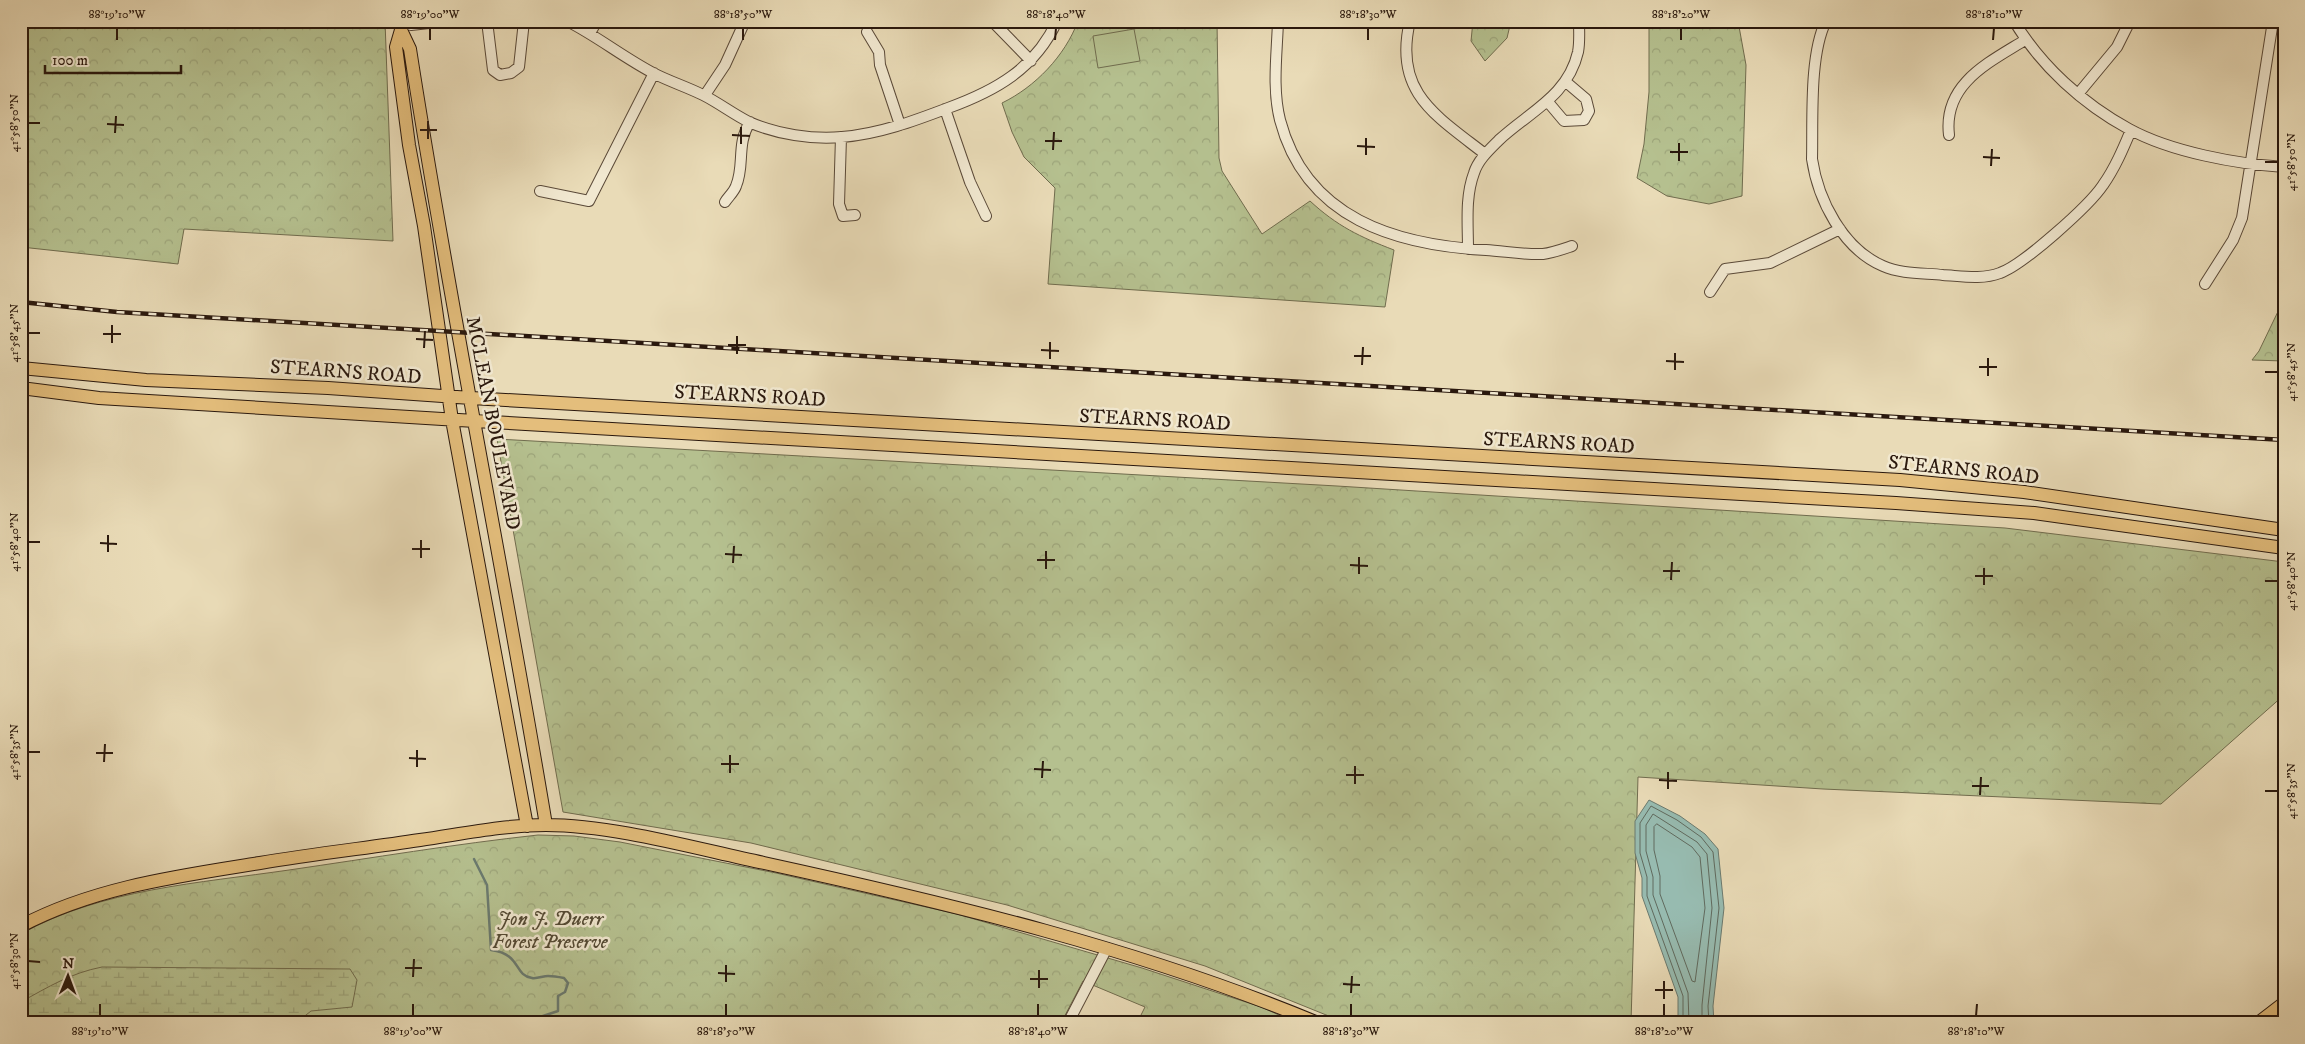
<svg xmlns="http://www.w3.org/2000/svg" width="2305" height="1044" viewBox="0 0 2305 1044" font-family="'IM FELL DW Pica',serif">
  <defs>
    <pattern id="forest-crowns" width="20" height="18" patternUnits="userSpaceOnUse" patternTransform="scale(1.25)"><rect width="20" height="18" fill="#b5c08f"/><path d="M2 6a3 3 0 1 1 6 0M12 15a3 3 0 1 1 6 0" fill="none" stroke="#9ca47a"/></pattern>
    <pattern id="wetland-marsh" width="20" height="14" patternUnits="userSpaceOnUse" patternTransform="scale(1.25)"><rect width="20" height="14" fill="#b5c08f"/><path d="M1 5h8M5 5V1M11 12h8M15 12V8" fill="none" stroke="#9ca47a"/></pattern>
  </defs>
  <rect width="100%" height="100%" fill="#e9dbb7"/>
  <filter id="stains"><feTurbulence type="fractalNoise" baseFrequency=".004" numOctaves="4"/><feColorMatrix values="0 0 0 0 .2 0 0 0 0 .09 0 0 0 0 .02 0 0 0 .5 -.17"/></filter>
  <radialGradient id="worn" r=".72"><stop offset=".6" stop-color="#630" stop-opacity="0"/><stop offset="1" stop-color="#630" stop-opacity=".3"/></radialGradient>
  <path fill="url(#forest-crowns)" stroke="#706c4e" d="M21,21H385L393,241L184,229L178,264L21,247Z
    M1078,21H1217L1219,158L1222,171L1262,234L1310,201C1337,226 1360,237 1394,250L1385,307L1048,284L1055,188L1024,157L1012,132L1002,103C1035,87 1065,56 1078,21Z
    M1473,21H1511L1507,38L1485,61L1471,41Z
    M1649,21H1738L1746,65L1742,196L1709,204L1667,196L1637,178L1644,144L1649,92Z
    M2284,299V361L2252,360L2259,351Z
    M497,439L1337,486L2005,528L2284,562V695L2161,804L1823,789L1638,777L1631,1023H1346L1205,966L1007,905L751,843L563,812Z
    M538,835L574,836L620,842L776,873L957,914L1142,968L1261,1007L1297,1023H1137L1145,1007L1083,981L1061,1023H21V934C101,889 200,883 289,870C372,858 455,844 538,835Z"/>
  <path fill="url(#wetland-marsh)" stroke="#706c4e" d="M102,967L350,969L357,980L352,1007L311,1011L296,1023H21V1002C48,987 71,973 102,967Z"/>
  <path fill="#b5c08f" stroke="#706c4e" d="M1134,29L1140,61L1098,68L1093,36Z"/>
  <path fill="#97bbb0" stroke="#6b7a6f" d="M1649,800L1680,816L1705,834L1718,849L1724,908L1713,1006L1714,1023H1678V997L1642,896V878L1635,853V821Z"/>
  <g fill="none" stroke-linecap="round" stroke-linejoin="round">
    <path stroke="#606a5e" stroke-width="1" d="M1657,824L1692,847L1700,857L1705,908L1695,982L1692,981L1660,894V876L1654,850V827Z
      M1683,1023V996L1647,896V877L1640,853V823L1651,806L1677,820L1701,837L1713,852L1719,908L1708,1006L1709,1023
      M1689,1023L1688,993L1653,895V877L1646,851V825L1653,814L1697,842L1707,854L1712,908L1702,1005V1023"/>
    <path stroke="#6b7a6f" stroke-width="2.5" d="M474,859L487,885L491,950C522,954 513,975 532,978C537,979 543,976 548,976C553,976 559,977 564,978L568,983L565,992L558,996V1011L543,1016L541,1023"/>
    <defs>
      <path id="minor" d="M401,21L411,25L447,21
        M487,21L493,70L500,75L511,73L519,67L524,21
        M567,21C597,36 624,58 655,74C671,82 687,87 703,95C719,103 733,114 749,122C776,134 813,140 842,137C879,134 914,121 948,108C995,91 1035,69 1057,21
        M1278,21C1277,54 1272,88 1280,120C1306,219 1396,245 1486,250C1504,251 1524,255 1543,254C1552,253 1563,249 1572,246
        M1410,21C1393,92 1435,115 1485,154
        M1826,21C1809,55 1813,121 1812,159C1818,200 1843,249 1883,266C1901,274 1923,273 1943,275C1961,276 1982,280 2000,273C2023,265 2089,206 2103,185C2115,168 2123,149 2131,130
        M2014,21C2041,66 2083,104 2129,129C2171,152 2237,164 2284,167
        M995,24L1031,61
        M867,32L879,52L880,65L900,125
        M590,33L597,21
        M2078,94L2117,47L2130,21
        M705,95L725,65L745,21
        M1548,102L1564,121L1584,120L1589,111L1586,99L1566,82
        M945,109L970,182L986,216
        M1949,135C1943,84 1988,63 2025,40
        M841,137L839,204L843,216L855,215
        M540,191L589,201L654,73
        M725,202C728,197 734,192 736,186C745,165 736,144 750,122
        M1468,249C1468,224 1465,197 1474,173C1478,160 1489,150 1499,140C1529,112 1568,96 1578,52C1580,42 1579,31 1579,21
        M2205,284L2233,240L2242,218L2273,21
        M1710,292L1725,269L1770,263L1840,229
        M1068,1023L1107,948"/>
      <path id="major" d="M400,21L401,30L410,49C450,308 503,566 546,825
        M401,30L396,47L409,145L424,226L452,420L527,826
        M21,368L146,380L328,388L471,398L1900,480L2024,492L2284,530
        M21,388L99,398L475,421L1896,503L2034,513L2284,548
        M21,926C95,887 179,876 260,863C313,854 367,848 420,840C462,834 504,825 546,825C614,825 697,849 764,863C952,904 1140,949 1318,1023
        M2258,1023L2284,1003"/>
    </defs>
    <use href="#minor" stroke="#5a4938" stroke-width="12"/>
    <use href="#major" stroke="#2a180d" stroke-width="14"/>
    <use href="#minor" stroke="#f1e8d0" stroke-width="10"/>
    <use href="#major" stroke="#e4be7c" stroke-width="12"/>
    <defs>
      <path id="rail" d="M21,302L117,312L2284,440"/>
    </defs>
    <use href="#rail" stroke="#2a180d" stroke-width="4.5"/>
    <use href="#rail" stroke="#f1e8d0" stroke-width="2.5" stroke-dasharray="8" stroke-linecap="butt"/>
  </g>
  <path fill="none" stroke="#2a180d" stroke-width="2" d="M117,40V28M430,40V28M743,40V28M1055,40L1056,28M1368,40V28M1681,40V28M1993,40L1994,28M28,123H40M107,124L124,125M420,130H437M115,133L116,116M732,135L750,136M428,139V121M1045,141H1062M741,144V127M1357,146L1375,147M1053,150L1054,132M1670,152H1688M1366,155V138M1983,157L2000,158M1679,161V143M2265,162H2278M1991,166L1992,149M28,333H40M103,334H121M416,339L433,340M112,343V325M728,345H746M424,348L425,331M1041,350L1059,351M737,354V336M1354,356H1371M1050,359V342M1666,361L1684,362M1362,365L1363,347M1979,367H1997M1675,370V353M2265,372H2278M1988,376V358M28,542H40M100,543L117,544M412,549H430M108,552V535M725,554L742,555M421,558V540M1037,560H1055M733,563L734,546M1350,565L1368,566M1046,569V551M1663,571H1680M1359,574V557M1975,576H1993M1671,580L1672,562M2265,581H2278M1984,585V568M28,752H40M96,753H113M409,758L426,759M104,762L105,744M721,764H739M417,767V750M1034,769L1051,770M730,773V755M1346,775H1364M1042,778L1043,761M1659,780L1677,781M1355,784V766M1972,786H1989M1668,789V772M2265,791H2278M1980,795L1981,777M28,961L40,962M405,968H422M718,973L735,974M413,977L414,959M1030,979H1048M726,982V965M1343,984L1360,985M1039,988V970M1655,990H1673M1351,993L1352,976M1664,999V981M100,1016V1004M413,1016V1004M726,1016V1004M1038,1016V1004M1351,1016V1004M1664,1016V1004M1976,1016L1977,1004"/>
  <g text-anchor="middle" stroke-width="5" stroke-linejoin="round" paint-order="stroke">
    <g font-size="20" fill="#2a180d" stroke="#f1e8d0">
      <text transform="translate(346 371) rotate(4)" y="7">STEARNS ROAD</text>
      <text transform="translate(750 395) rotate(3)" y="7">STEARNS ROAD</text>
      <text transform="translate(1155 419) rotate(3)" y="7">STEARNS ROAD</text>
      <text transform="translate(494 423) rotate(79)" y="7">MCLEAN BOULEVARD</text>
      <text transform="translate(1559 442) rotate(3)" y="7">STEARNS ROAD</text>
      <text transform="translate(1964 469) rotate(6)" y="7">STEARNS ROAD</text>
    </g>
    <g font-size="20" font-style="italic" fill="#544a34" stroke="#f1e8d0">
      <text x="550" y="925">Jon J. Duerr<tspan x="550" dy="23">Forest Preserve</tspan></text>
    </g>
  </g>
  <rect width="2305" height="1044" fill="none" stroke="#e9dbb7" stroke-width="55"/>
  <g transform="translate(68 976) rotate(1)" stroke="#f1e8d0" stroke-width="4" paint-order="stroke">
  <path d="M0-4L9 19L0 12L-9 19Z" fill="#2a180d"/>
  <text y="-8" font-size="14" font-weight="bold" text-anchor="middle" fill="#2a180d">N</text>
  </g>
  <path d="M45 65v8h136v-8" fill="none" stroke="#2a180d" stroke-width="2.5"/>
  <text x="52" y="65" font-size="15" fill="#2a180d" stroke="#f1e8d0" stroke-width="4" paint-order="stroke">100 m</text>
  <rect x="28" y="28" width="2250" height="988" fill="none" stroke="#2a180d" stroke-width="2"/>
  <g font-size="12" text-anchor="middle" fill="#2a180d">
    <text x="117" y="18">88°19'10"W</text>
    <text x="430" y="18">88°19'00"W</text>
    <text x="743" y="18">88°18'50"W</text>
    <text x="1056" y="18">88°18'40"W</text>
    <text x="1368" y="18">88°18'30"W</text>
    <text x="1681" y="18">88°18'20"W</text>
    <text x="1994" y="18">88°18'10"W</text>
    <text transform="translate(14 123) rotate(-90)" y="4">41°58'50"N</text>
    <text transform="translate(2291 162) rotate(-90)" y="4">41°58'50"N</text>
    <text transform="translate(14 333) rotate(-90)" y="4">41°58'45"N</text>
    <text transform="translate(2291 372) rotate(-90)" y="4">41°58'45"N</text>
    <text transform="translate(14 542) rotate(-90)" y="4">41°58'40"N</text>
    <text transform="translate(2291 581) rotate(-90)" y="4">41°58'40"N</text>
    <text transform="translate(14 752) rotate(-90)" y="4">41°58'35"N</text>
    <text transform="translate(2291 791) rotate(-90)" y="4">41°58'35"N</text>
    <text transform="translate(14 961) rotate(-90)" y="4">41°58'30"N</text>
    <text x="100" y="1035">88°19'10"W</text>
    <text x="413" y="1035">88°19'00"W</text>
    <text x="726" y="1035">88°18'50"W</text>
    <text x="1038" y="1035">88°18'40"W</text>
    <text x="1351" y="1035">88°18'30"W</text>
    <text x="1664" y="1035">88°18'20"W</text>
    <text x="1976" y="1035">88°18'10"W</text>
  </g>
  <rect width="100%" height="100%" filter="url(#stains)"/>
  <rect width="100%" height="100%" fill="url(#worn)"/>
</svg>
